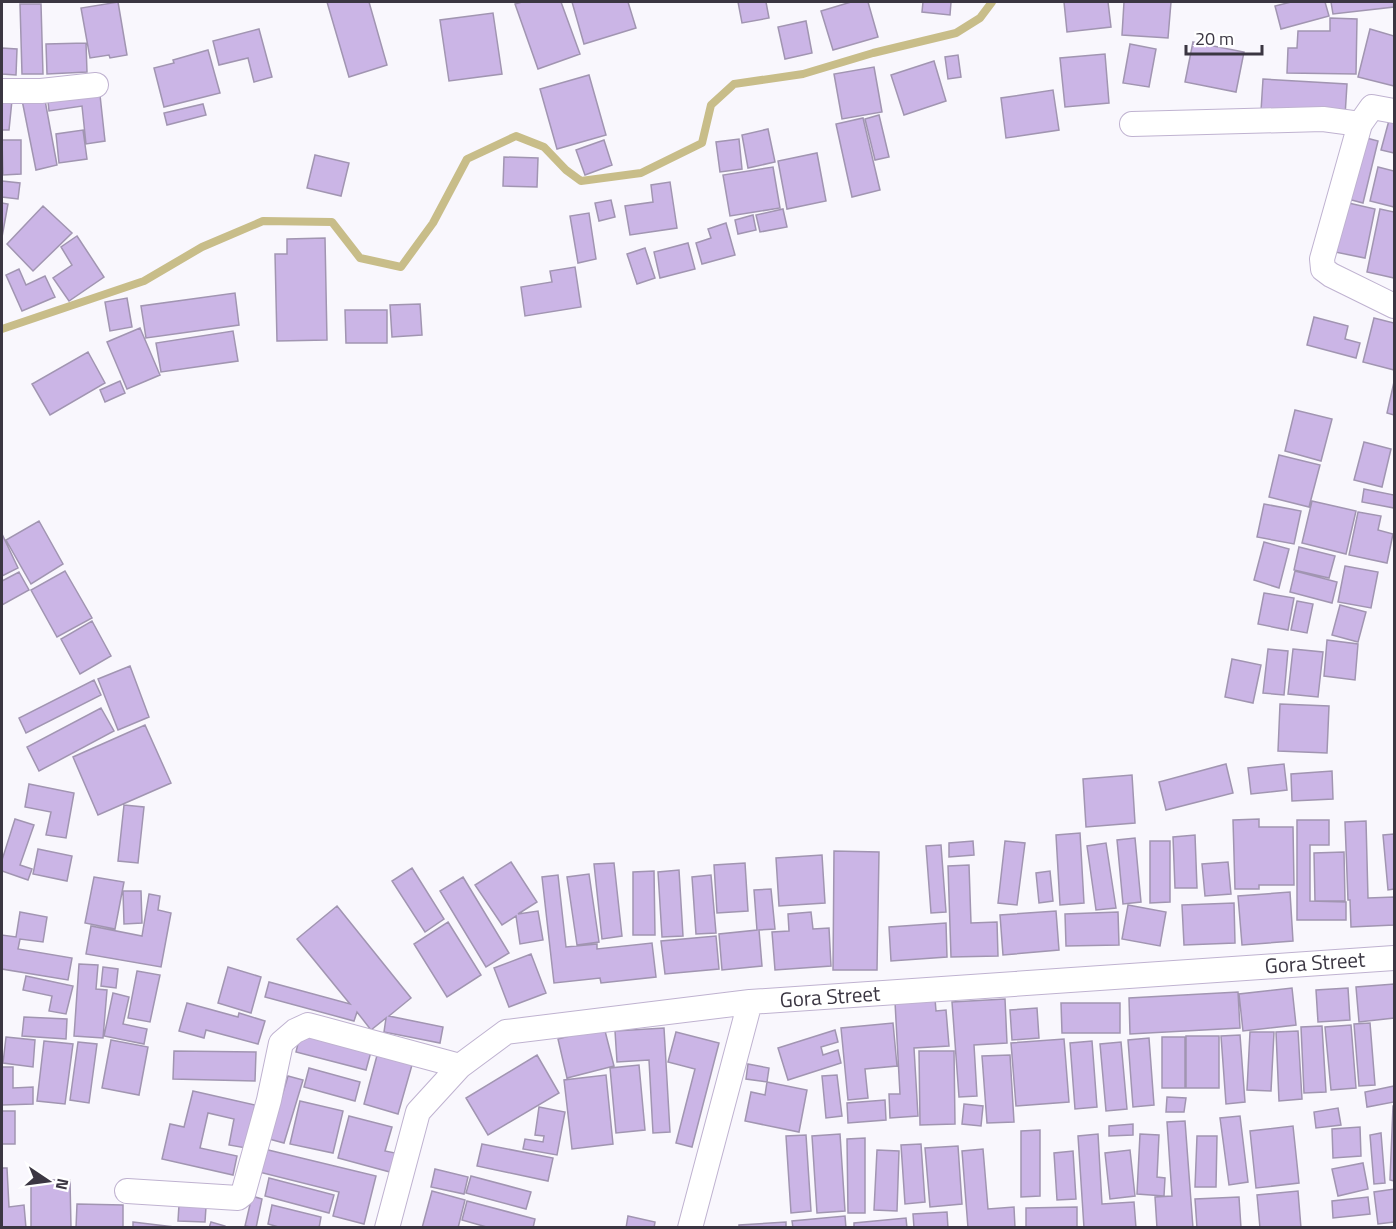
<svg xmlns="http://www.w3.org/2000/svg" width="1396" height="1229" viewBox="0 0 1396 1229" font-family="'Titillium Web',sans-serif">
  <rect width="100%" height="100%" fill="#f9f7fd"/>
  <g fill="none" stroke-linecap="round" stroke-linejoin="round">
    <path stroke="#c8bd89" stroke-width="8" d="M2,329L144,281L202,247L263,221L332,222L360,258L401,267L433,223L467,159L516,136L544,147L566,170L581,181L641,173L702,143L711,105L734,84L803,74L873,53L956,33L980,18L992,2"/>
  </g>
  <path fill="#cbb5e6" stroke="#a195b1" stroke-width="1.5" d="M118,2L127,55L110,58L109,55L90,58L81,8Z
    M327,2H369L387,65L349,77Z
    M522,2H561L580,54L538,69L515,4Z
    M572,2H628L636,28L584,44Z
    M738,2H766L769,18L742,23Z
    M851,2H868L878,37L833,50L821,11Z
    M923,2H951L950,15L922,12Z
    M1064,2H1108L1111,27L1067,32Z
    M1124,2H1171L1168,38L1122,35Z
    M1291,2H1325L1329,16L1281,29L1275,6Z
    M1331,2H1394V7L1333,14Z
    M20,4H41L43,74H22Z
    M493,13L502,74L449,81L440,20Z
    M1330,18L1357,19L1356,74L1287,73L1288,48H1297L1298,31H1330Z
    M806,21L812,53L785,59L778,27Z
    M259,29L272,77L254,82L248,58L219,65L213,41Z
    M1370,29L1394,36V86L1358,77Z
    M1193,42L1244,52L1236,92L1185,82Z
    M86,43L87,72L47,74L46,44Z
    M1130,44L1156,49L1149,87L1123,83Z
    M2,48L17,49L16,75L2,74Z
    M208,50L220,93L164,107L154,68L174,63L173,60Z
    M1105,54L1109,103L1065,107L1060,58Z
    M958,55L961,77L948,79L945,57Z
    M934,61L946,101L904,115L891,75Z
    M874,67L882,112L842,119L834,74Z
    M589,75L606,135L557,149L540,89Z
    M1263,79L1347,84L1345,116L1261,111Z
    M99,86L105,141L86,144L82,106L49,111L47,92Z
    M1053,90L1059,130L1006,138L1001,98Z
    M44,95L57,165L36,170L22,100Z
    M2,98L12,100L9,130H2Z
    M203,104L206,115L167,125L164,113Z
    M1391,113L1394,114V153L1381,150Z
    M879,115L889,157L875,160L865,119Z
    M863,118L880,190L852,197L836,124Z
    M768,129L775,162L748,168L742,135Z
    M83,130L87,159L59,163L56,134Z
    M1359,136L1378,141L1363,203L1344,198Z
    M739,139L742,169L720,172L716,142Z
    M2,140H21V174L3,175Z
    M604,140L612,165L585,175L576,150Z
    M817,153L826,201L787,209L778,161Z
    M315,155L349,163L341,196L307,188Z
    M504,157L538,158L537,187L503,186Z
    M773,167L780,208L730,216L723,175Z
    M1378,167L1394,171V207L1370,201Z
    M2,181L20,183L18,199L2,197Z
    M670,182L677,228L630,235L625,206L653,202L651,185Z
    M611,200L615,217L599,221L595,203Z
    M1340,201L1375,209L1365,258L1330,251Z
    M2,203L8,204L2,237Z
    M43,206L72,233L33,271L7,244Z
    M783,209L787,227L760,232L756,215Z
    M1380,209L1394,212V278L1367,272Z
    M589,213L596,259L578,263L570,216Z
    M753,215L756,230L738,234L735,220Z
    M726,223L735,255L702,264L696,243L711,238L708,229Z
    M77,236L104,277L69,301L53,278L72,265L61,247Z
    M325,238L327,340L277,341L275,254H287V239Z
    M688,243L695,269L660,278L654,252Z
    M645,248L655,278L637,284L627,254Z
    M575,267L581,307L525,316L521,287L552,282L550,271Z
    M19,269L26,285L45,276L55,297L22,311L6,275Z
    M235,293L239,325L146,338L141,306Z
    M127,298L132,327L110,331L105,302Z
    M420,304L422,335L392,337L390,305Z
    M345,310H387V343H346Z
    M1314,317L1348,326L1345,339L1360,343L1356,358L1307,345Z
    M1374,318L1394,323V370L1363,362Z
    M140,328L160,375L127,389L107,342Z
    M233,331L238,361L161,372L156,343Z
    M88,352L105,383L50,415L32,384Z
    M120,381L125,393L105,402L100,390Z
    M1394,382V415L1387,413Z
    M1295,410L1332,419L1321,461L1285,451Z
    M1364,442L1391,449L1382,487L1354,480Z
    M1279,455L1320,465L1309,507L1269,497Z
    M1364,489L1394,495V508L1362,502Z
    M1312,501L1356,511L1346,554L1302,543Z
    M1264,504L1301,511L1294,544L1257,537Z
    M1358,512L1381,516L1378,530L1393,534L1387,563L1349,555Z
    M39,521L63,564L31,584L6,540Z
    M2,534L18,568L2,576Z
    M1264,542L1289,549L1279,588L1254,580Z
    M1299,547L1335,556L1329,578L1294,570Z
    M1345,566L1378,572L1371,608L1338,602Z
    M65,571L92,618L57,637L31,590Z
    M1295,571L1337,582L1332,603L1290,592Z
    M19,572L29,590L2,605V581Z
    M1264,593L1294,598L1288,630L1258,624Z
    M1297,601L1313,604L1307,633L1291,630Z
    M1340,605L1366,612L1358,642L1332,635Z
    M92,621L111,656L80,674L61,639Z
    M1327,640L1358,644L1355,680L1324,676Z
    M1268,649L1288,651L1284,695L1263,693Z
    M1293,649L1323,652L1318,697L1288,694Z
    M1232,659L1261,665L1253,703L1225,697Z
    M130,666L149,717L118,730L98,679Z
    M94,680L101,695L26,733L19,718Z
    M1280,704L1329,706L1327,753L1278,751Z
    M101,708L114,731L39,771L27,747Z
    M145,725L171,783L98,815L73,757Z
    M1226,764L1233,793L1166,810L1159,782Z
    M1284,764L1287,790L1251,794L1248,768Z
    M1332,771L1333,799L1292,801L1291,774Z
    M1132,775L1135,823L1086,827L1083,779Z
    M29,784L74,793L66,838L46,835L51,812L25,807Z
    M124,805L144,807L138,863L118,861Z
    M15,819L34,825L20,865L32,869L28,880L2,871V860Z
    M1259,819V827H1293L1294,885H1259V889H1235L1233,820Z
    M1297,820H1329V845H1310V901L1346,902V920H1297Z
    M1366,821L1368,898L1394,897V925L1351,927L1350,900H1348L1345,822Z
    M1080,833L1084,903L1060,905L1056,835Z
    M1394,834V889L1388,890L1383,835Z
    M1195,835L1197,888H1175L1173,837Z
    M1135,838L1141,902L1123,904L1117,840Z
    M973,841L974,855L949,857V843Z
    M1005,841L1025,843L1017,905L998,903Z
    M1150,841H1170V902L1150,903Z
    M1106,843L1116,908L1096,910L1087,846Z
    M941,845L946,912L931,913L926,846Z
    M38,849L72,856L67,881L33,874Z
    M834,851L879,852L877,970H833Z
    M1344,852L1345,901H1315L1314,853Z
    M822,855L825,903L779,906L776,858Z
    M511,862L537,902L518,914L538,911L543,940L520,944L516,916L502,925L475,885Z
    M1228,862L1231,894L1205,896L1202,864Z
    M614,863L622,936L602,939L594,864Z
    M745,863L748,911L717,913L714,865Z
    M969,865L971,923L997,922L998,956L951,957L948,866Z
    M412,868L444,919L425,932L392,881Z
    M679,870L683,936L662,937L658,872Z
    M654,871L655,935H633V872Z
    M1050,871L1053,901L1039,903L1036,873Z
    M589,874L599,942L577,945L567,877Z
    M558,875L566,947L597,944V949L652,943L656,977L601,983L600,978L554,983L542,877Z
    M711,875L716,933L696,934L692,877Z
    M94,877L124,882L115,929L85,923Z
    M463,877L509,953L486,967L440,891Z
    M771,889L775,929L759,930L762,966L722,970L719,934L757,930L754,890Z
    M123,891H141L142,923L124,924Z
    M1290,892L1293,941L1242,945L1238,896Z
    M149,894L160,896L158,910L171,913L161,967L86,954L91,926L142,936Z
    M1234,903L1235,943L1184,945L1182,905Z
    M1128,905L1166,912L1160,946L1122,939Z
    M337,906L411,998L389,1016L443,1027L440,1043L384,1032L386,1018L371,1030L357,1012L354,1021L265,997L269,982L350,1004L297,939Z
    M1056,911L1059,950L1003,955L1000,915Z
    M20,912L47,917L43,942L20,939L18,949L72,958L68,980L2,969V935L16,937Z
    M811,912L813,929L829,928L831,966L775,970L772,932L789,931L788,914Z
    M1118,912L1119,945L1066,946L1065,914Z
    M448,922L481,975L447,997L414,944Z
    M946,923L947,957L891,961L889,927Z
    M716,936L719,969L665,974L661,941Z
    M531,954L546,993L509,1007L494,968Z
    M79,964L98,965L96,989L107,990L103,1038L74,1036Z
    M103,967L118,969L116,988L101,986Z
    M228,967L261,977L251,1013L218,1003Z
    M137,971L160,975L150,1022L128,1018Z
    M26,976L73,986L66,1014L49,1011L52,996L23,990Z
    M1394,984V1018L1359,1022L1356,987Z
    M1292,988L1296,1025L1243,1031L1239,994Z
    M1348,988L1350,1020L1318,1022L1316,990Z
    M1238,992L1240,1028L1130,1034L1129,998Z
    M113,993L129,997L123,1024L147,1029L144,1044L104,1036Z
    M935,999L936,1011L946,1010L949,1046L914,1048L918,1116L890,1118L889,1094H900L895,1002Z
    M1005,999L1007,1043L974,1045L977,1096L959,1097L952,1002Z
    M187,1003L238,1017L239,1013L265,1021L258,1044L206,1030L204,1038L179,1031Z
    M1061,1003H1120V1033H1062Z
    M1037,1008L1039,1038L1012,1040L1010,1010Z
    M24,1017L67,1019L66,1039L22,1036Z
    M893,1023L897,1066L865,1069L868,1098L848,1100L841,1028Z
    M1370,1023L1375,1085L1359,1086L1354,1024Z
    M1351,1025L1356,1088L1331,1090L1325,1027Z
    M1322,1026L1326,1092L1304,1093L1301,1027Z
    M604,1027L614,1066L567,1078L558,1039Z
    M664,1028L670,1132L653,1133L649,1060L617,1062L615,1031Z
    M835,1030L838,1042L821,1047L823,1055L838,1050L841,1063L788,1080L778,1048Z
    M301,1031L372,1048L366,1070L296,1052Z
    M1298,1031L1302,1099L1279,1101L1276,1032Z
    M676,1032L719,1043L692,1147L676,1143L695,1069L668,1062Z
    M1250,1032H1274L1271,1091L1247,1090Z
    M1240,1035L1245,1102L1226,1104L1221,1036Z
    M1186,1036H1219V1088H1186Z
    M6,1037L35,1040L33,1067L3,1063Z
    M1162,1037H1185V1088H1162Z
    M1149,1038L1154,1105L1133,1107L1128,1040Z
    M1064,1039L1069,1102L1016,1106L1011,1043Z
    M111,1040L148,1047L139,1095L102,1088Z
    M44,1041L73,1044L65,1104L37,1101Z
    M1092,1041L1097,1107L1075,1109L1070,1043Z
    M78,1042L97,1044L89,1103L70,1100Z
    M1121,1042L1127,1109L1106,1111L1100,1044Z
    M379,1048L414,1058L398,1114L364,1104Z
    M174,1051L256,1052L255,1081L173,1079Z
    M919,1051H954L955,1124L920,1125Z
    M537,1055L559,1093L488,1135L466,1098Z
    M1010,1055L1014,1122L987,1123L982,1056Z
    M748,1064L769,1068L767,1082L746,1079Z
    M639,1065L645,1130L616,1133L610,1068Z
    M2,1067H13V1088L33,1087V1104L2,1105Z
    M309,1068L360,1082L355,1101L304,1087Z
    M606,1075L613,1144L572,1149L564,1080Z
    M837,1075L842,1116L826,1118L822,1076Z
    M288,1076L303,1080L284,1143L269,1139Z
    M767,1082L807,1090L799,1132L745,1121L751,1092L765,1095Z
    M1394,1086V1102L1367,1107L1365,1092Z
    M193,1091L255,1105L246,1148L229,1145L234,1119L208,1113L200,1148L237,1156L233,1175L162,1159L170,1124L184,1127Z
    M1167,1097L1186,1098L1184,1112H1166Z
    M885,1100L886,1120L848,1123L847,1103Z
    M300,1101L343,1111L333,1153L290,1144Z
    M964,1104L983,1106L981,1126L962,1124Z
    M1393,1106H1394V1181L1390,1180Z
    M539,1107L565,1112L557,1155L523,1149L525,1139L543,1142L544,1136L535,1135Z
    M1338,1108L1341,1125L1316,1128L1314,1112Z
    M2,1111H15V1144H2Z
    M349,1116L392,1127L385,1151L395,1153L390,1172L338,1158Z
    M1240,1116L1248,1182L1229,1185L1220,1118Z
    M1185,1121L1193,1228H1157L1155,1197L1172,1196L1167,1122Z
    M1133,1124V1135L1109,1136V1126Z
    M1293,1126L1299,1183L1256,1188L1250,1131Z
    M1360,1127L1361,1156L1333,1158L1332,1129Z
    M1040,1130V1196L1021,1197V1131Z
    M1381,1133L1385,1183L1374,1184L1370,1135Z
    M840,1134L845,1211L817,1213L812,1136Z
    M1098,1134L1102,1204L1134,1202L1136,1228H1084L1078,1136Z
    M1140,1134L1159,1135L1157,1177L1165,1178L1164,1196L1137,1194Z
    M806,1135L811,1211L791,1213L786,1136Z
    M1197,1136H1217L1216,1187H1195Z
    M865,1138V1213H848L847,1139Z
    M482,1144L553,1158L548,1181L477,1166Z
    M921,1144L925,1202L905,1204L901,1145Z
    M958,1146L962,1204L930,1207L925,1148Z
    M260,1148L376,1176L364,1224L333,1216L339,1192L255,1171Z
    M983,1149L988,1209L1014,1207L1015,1228H968L962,1151Z
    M877,1150L899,1151L897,1211L874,1210Z
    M1130,1150L1135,1196L1110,1199L1105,1153Z
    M1073,1151L1076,1199L1057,1200L1054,1153Z
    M1363,1163L1368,1189L1338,1196L1332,1169Z
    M2,1168H7L9,1207L24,1205L26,1228H2Z
    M435,1169L468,1177L464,1194L431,1187Z
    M471,1176L531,1192L526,1209L466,1193Z
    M269,1178L334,1195L329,1213L265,1196Z
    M31,1180H70L71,1228H31Z
    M1394,1189V1222L1378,1224L1374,1192Z
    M432,1191L465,1200L458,1228H422Z
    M1298,1191L1301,1228H1260L1257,1195Z
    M252,1196L262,1199L256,1228L245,1226Z
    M1239,1197L1241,1228H1197L1195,1199Z
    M1368,1197L1370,1214L1333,1218L1332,1201Z
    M467,1201L535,1219L533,1228H490L462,1220Z
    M77,1204L123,1205V1228H76Z
    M179,1205L206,1207L205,1222L178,1221Z
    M272,1205L321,1217L319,1228H282L268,1224Z
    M1077,1207V1228H1026V1208Z
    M947,1212L948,1228H914L913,1214Z
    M628,1216L655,1222L654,1228H626Z
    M845,1216L846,1228H793L792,1221Z
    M906,1218L907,1228H854V1223Z
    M133,1222L183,1228H133Z
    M211,1222L225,1226V1228H209Z
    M786,1222V1228H739V1225Z"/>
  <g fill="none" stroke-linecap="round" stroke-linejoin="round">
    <defs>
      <path id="minor" d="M2,91H41L96,85
        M1132,124L1323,119L1360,124L1372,107L1394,111
        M1360,124L1322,259L1323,269L1331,275L1394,306
        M127,1191L238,1198L243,1194L269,1100L281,1043L295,1031L308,1025L460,1066
        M387,1228L418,1112L460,1066L506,1032L750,1002L1394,958
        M690,1228L750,1002"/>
    </defs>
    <use href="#minor" stroke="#bfb2d0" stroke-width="26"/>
    <use href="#minor" stroke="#fff" stroke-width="24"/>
  </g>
  <g text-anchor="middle" stroke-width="6" stroke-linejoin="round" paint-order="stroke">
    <g font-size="21" fill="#3b3642" stroke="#fff">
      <text transform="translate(1315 963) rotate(-4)" y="7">Gora Street</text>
      <text transform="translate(830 997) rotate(-4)" y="7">Gora Street</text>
    </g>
  </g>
  <rect width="1396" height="1229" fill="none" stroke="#3b3642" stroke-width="6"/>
  <g transform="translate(48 1181) rotate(103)" stroke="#ffffff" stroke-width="4.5" paint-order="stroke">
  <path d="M0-4.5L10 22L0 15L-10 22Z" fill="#3b3642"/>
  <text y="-9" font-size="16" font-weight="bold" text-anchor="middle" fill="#3b3642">N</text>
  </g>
  <path d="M1186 45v9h76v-9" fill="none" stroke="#3b3642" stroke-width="3"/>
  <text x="1195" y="45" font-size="18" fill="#3b3642" stroke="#ffffff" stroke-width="4.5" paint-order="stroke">20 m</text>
</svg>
